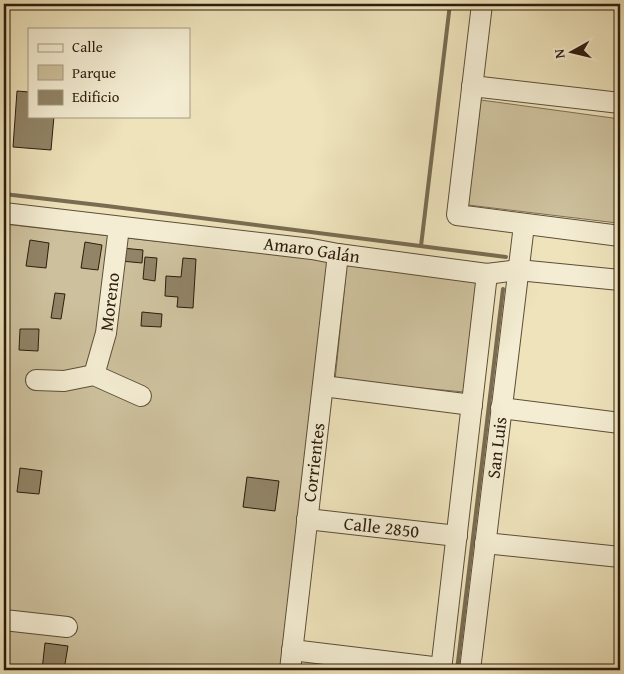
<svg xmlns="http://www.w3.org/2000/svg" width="624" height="674" viewBox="0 0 624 674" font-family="'Gentium Book Plus',serif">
  <rect width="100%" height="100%" fill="#eee3bb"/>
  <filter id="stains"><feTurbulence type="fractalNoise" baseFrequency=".004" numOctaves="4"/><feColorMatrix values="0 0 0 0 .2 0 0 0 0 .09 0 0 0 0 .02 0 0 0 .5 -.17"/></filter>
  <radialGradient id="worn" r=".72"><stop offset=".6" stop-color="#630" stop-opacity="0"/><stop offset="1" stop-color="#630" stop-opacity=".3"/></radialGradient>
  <path fill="#cdc19d" stroke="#7c6f55" d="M481,100L620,119V196L617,223L468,205Z
    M4,224L331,261L282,670H4Z
    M347,264L480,281L464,392L335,380Z"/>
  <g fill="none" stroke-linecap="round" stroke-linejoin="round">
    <path stroke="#796c52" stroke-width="4" d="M4,194L107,206L506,257
      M421,246L450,4
      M457,670L503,289"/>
  </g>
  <path fill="#918467" stroke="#2c1d0d" d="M17,91L29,92V116H54L51,150L13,147Z
    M30,240L49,243L46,268L26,266Z
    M85,242L102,245L98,270L81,268Z
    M122,248L143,250L142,263L121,261Z
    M145,257L157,258L155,281L143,279Z
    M183,258L196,259L193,308L177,307L178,297L165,296L166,276L181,277Z
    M55,293L65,294L61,319L51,318Z
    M142,312L162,314L161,327L141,326Z
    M20,329H39L38,351L19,350Z
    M20,468L42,471L39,494L17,492Z
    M247,477L279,481L275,511L243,507Z
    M45,643L68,646L64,670H42Z"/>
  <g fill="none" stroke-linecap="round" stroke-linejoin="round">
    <defs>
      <g id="minor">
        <path d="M482,4L457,215L620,236"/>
        <path d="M472,86L620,103"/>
        <path id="s1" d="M4,213L312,249L338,254L487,274L518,270L620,280"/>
        <path id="s2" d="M94,375L106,333L119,227"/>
        <path d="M36,380L64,381L94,375L141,396"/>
        <path d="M323,386L472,405"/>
        <path d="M501,408L620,423"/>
        <path id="s3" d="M307,519L457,536"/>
        <path d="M485,543L620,557"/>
        <path d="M4,620L67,627"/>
        <path d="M292,650L441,668"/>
        <path id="s4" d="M290,670L338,254"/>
        <path d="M441,670L487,274"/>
        <path id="s5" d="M470,670L524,225"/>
      </g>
    </defs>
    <use href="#minor" stroke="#5c4e38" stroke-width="22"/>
    <use href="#minor" stroke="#f4edd3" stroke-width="20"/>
  </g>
  <g text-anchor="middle" stroke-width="4" stroke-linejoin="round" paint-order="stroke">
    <g font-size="18" fill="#2c1d0d" stroke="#f4edd3">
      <text dy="6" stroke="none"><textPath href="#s1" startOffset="310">Amaro Galán</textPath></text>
      <text dy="6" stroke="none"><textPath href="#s2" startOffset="75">Moreno</textPath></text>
      <text dy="6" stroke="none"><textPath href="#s5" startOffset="224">San Luis</textPath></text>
      <text dy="6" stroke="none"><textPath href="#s4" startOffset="209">Corrientes</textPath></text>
      <text dy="6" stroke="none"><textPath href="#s3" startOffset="75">Calle 2850</textPath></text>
    </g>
  </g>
  <rect width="624" height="674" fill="none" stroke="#eee3bb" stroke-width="20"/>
  <rect x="5" y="5" width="614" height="664" fill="none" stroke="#2c1d0d" stroke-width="2.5"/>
  <rect x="10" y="10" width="604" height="654" fill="none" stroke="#2c1d0d"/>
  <rect x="28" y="28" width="162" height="90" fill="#f4edd3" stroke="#a49a84"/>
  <rect x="38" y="44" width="25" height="8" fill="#f4edd3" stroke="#a49a84"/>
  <text x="72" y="52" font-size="15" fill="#2c1d0d">Calle</text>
  <rect x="38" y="65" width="25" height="15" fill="#cdc19d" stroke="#a49a84"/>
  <text x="72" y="78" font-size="15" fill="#2c1d0d">Parque</text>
  <rect x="38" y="90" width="25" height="15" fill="#918467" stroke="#a49a84"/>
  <text x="72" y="102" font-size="15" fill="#2c1d0d">Edificio</text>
  <g transform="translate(572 52) rotate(262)" stroke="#f4edd3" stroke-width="4" paint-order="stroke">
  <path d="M0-4L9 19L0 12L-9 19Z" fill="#2c1d0d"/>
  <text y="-8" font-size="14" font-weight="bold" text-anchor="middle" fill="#2c1d0d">N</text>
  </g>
  <rect width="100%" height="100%" filter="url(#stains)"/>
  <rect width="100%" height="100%" fill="url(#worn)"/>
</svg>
